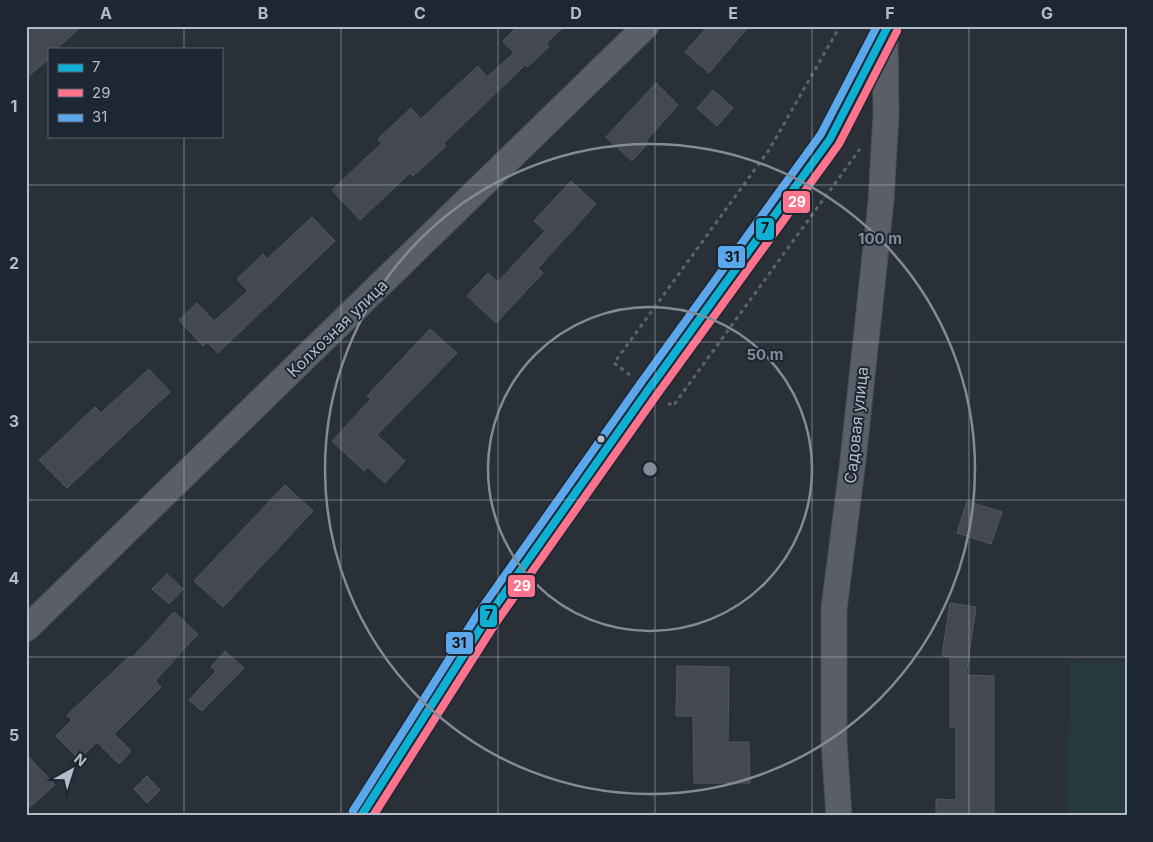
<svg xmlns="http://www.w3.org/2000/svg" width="1153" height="842" viewBox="0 0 1153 842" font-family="Inter,sans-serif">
  <rect width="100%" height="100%" fill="#2a3038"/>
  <path fill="#273a3e" d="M1070,662L1127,663V816H1067Z"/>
  <path fill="#444950" stroke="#52575f" d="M26,26H82L56,49H49V59L26,78Z
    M518,26H565L546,43L549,47L527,67L525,65L444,143L446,146L413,176L410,173L360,220L332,190L382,143L378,139L411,108L421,119L478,66L487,77L514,53L503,41Z
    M708,26H749L709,73L685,52Z
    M656,83L678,105L646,141L648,143L632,161L606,137Z
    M713,90L733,108L717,126L697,108Z
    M571,181L596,204L538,268L543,273L496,323L467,296L488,273L498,282L545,231L534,221Z
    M312,217L335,241L218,353L207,342L203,346L179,320L197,303L214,321L248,291L237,279L263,254L267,259Z
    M430,329L457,353L377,435L405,461L385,483L368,467L364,471L332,441L371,399L367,396Z
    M149,369L170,392L67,488L39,460L95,407L101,413Z
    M285,485L313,511L223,607L194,581Z
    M967,501L1002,512L991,544L957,533Z
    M167,574L183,589L169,604L152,589Z
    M950,603L976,607L966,675L994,676V816H936V799L956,800V727H950V657L942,656Z
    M174,612L198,634L155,681L161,687L114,734L131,751L119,764L97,742L79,759L56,736L72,720L67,715L130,656L132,658Z
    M225,651L244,668L202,711L189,700L216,671L211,667Z
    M677,666L729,667L728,742H749L750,783H694L693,716H676Z
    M26,754L55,785L26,810Z
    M147,776L160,790L147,803L134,789Z"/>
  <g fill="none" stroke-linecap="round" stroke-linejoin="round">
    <defs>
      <path id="minor" d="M26,629L646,26
        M839,816L834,741V609L853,460L881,201L886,114L885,35"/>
      <path id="primary" d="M361,816L487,618L648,390L830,139L888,26"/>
    </defs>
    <use href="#minor" stroke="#484c53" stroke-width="27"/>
    <use href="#primary" stroke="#484c55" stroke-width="29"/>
    <path stroke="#5d636a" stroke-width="3" stroke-dasharray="4 4" stroke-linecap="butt" d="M630,375L614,363L769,150L840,26
      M668,403L673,406L860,149"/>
    <use href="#minor" stroke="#5a5e66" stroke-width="25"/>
    <use href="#primary" stroke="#5c6168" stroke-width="28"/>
    <defs>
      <path id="bus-1" d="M361,816L487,618L648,390L830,139L888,26"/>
      <path id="bus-2" d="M373,816L495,624L656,396L839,144L897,31"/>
      <path id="bus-3" d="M353,811L479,612L640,384L821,134L877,26"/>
    </defs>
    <use href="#bus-1" stroke="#1d2633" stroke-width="11"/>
    <use href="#bus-2" stroke="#1d2633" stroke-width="11"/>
    <use href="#bus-3" stroke="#1d2633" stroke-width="11"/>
    <use href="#bus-1" stroke="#0dafd3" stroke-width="8"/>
    <use href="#bus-2" stroke="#fc738d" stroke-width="8"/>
    <use href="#bus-3" stroke="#5aa8eb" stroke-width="8"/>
  </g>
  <path fill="none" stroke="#b4bcc9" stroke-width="1" stroke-opacity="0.55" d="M184,26V49M341,26V816M498,26V816M655,26V816M812,26V816M969,26V816M184,136V816M26,185H1127M26,342H1127M26,500H1127M26,657H1127"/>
  <g fill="none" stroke="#848b96" stroke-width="2.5">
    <circle cx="650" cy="469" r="162"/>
    <circle cx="650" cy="469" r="325"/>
  </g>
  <circle fill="#b4bcc9" stroke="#1d2633" stroke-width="2" cx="601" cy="439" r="4.5"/>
  <g text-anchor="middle" stroke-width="4" stroke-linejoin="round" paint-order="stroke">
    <g font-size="16" fill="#b4bcc9" stroke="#1d2633">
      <text transform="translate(337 328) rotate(-44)" y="6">Колхозная улица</text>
      <text transform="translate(856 425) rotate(-84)" y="6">Садовая улица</text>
    </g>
  </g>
  <circle cx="650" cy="469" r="8" fill="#848b96" stroke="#1d2633" stroke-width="2.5"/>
  <g font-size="15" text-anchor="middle" font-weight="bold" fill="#848b96" stroke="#1d2633" stroke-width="4" stroke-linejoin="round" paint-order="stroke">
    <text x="880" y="244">100 m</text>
    <text x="765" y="360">50 m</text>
  </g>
  <g stroke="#1d2633" stroke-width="2">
    <rect x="782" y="190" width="29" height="24" rx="5" fill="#fc738d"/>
    <rect x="755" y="217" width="20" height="24" rx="5" fill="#0dafd3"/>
    <rect x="717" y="245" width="29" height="24" rx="5" fill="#5aa8eb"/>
    <rect x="507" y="574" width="29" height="24" rx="5" fill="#fc738d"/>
    <rect x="479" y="604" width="19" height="24" rx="5" fill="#0dafd3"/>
    <rect x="445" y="631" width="29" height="24" rx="5" fill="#5aa8eb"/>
  </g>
  <g font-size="14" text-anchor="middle" font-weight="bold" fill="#fff">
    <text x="797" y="207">29</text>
    <text x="522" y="591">29</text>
  </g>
  <g font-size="14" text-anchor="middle" font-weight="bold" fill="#111">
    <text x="765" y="233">7</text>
    <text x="732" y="262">31</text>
    <text x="489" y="620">7</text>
    <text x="459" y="648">31</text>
  </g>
  <rect width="1153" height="842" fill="none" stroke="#1d2633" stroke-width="55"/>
  <rect x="48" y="48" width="175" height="90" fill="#1d2633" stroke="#59626f"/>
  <rect x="58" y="64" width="25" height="8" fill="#0dafd3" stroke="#59626f"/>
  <text x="92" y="72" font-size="15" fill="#b4bcc9">7</text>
  <rect x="58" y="89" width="25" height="8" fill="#fc738d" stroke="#59626f"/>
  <text x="92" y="98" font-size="15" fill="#b4bcc9">29</text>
  <rect x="58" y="114" width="25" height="8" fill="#5aa8eb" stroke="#59626f"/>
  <text x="92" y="122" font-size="15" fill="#b4bcc9">31</text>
  <g transform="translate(72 770) rotate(39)" stroke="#1d2633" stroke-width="4" paint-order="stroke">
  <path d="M0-4L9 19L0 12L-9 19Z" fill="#b4bcc9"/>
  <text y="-8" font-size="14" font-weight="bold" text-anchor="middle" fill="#b4bcc9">N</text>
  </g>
  <rect x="28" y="28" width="1098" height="786" fill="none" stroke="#b4bcc9" stroke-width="2"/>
  <g font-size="16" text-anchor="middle" font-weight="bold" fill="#b4bcc9">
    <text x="106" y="19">A</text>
    <text x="263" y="19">B</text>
    <text x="420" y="19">C</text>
    <text x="576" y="19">D</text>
    <text x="733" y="19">E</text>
    <text x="890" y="19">F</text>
    <text x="1047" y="19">G</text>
    <text x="14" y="112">1</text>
    <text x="14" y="269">2</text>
    <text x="14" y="427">3</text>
    <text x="14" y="584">4</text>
    <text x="14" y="741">5</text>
  </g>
</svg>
